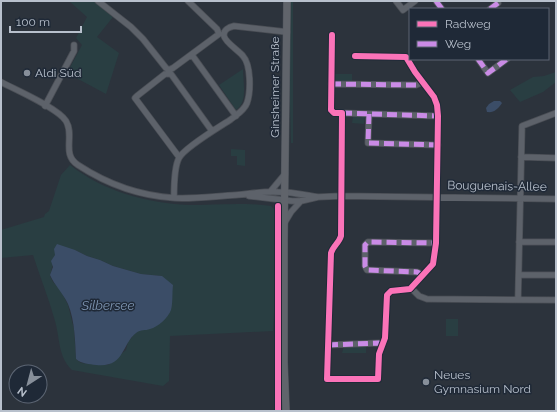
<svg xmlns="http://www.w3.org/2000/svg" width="557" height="412" viewBox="0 0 557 412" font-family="Raleway,sans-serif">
  <rect width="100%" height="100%" fill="#2c333c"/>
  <path fill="#293e42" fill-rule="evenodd" d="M69,1H94L113,17L97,37L119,53L106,94L67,73L82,45L76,38L87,17Z
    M290,1H293V143H291L290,105Z
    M243,69C243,82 248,103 236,110L219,85Z
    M556,72V82L543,92L520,102L510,90L533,77L544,76Z
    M335,74H352V82H335Z
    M353,116L365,117L364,124L352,123Z
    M231,149L245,150V166L237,165V156H231Z
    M70,165C103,191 146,203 188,205C215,205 243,202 271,206L276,211V277L273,331L170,336L169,381L163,386L72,370C58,357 60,338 55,321C49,299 40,277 33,255L1,258V230L44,217L45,214L49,211L61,175ZM75,250L87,256L100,260L113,266L141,274L162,276L150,329H141L135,333L128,342L126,350L108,365H101L81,363L76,359L74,329L68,305L60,289L53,282L50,276L55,255Z
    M446,319H458V336H446Z
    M344,346H366V353H342Z"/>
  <path fill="#3b4d67" d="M494,101H500L502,103C498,109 494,113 487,112L486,108L489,104Z
    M57,244L75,250L87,256L100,260L113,266L141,274L162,276L173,285C172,293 173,303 171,310C168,318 158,327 150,329C145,331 141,329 136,333C121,345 125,368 96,365C89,364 82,364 76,359C75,341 75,321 68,304C63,293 55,286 50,275L53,267L51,261L55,255L54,249Z"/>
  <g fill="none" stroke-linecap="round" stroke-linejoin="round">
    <defs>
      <path id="minor" d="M98,1L131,27L143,39L166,68L169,70L173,68L219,34L217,29L188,1
        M396,1L403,10L415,1
        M436,1L442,9
        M490,9L498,3
        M332,35L331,110L334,113H342L341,236C339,243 333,246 331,253L327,379H378L379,354L385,338L387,295L391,291L410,289L433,264L436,243L438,116L437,105L434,97L415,72L406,57L355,56
        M192,55L236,116
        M478,59L488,73L507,59
        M1,82C16,90 58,108 66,121C75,136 61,154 78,165C107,184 141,196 175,198C195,199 216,196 236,195C250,194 264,191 278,192C292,192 305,195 318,197
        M331,84L416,85L423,82
        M45,106L74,51V45
        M342,113L438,116
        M369,114L368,143L438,145
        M179,157L135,98L137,96L165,74H171L212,131
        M521,157L556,158
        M270,192L285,174
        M249,196L292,201H301L318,197L341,196L556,199
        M174,198C174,187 174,167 179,158C184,148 219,127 230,120C236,115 244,111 247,103C251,91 251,65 243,56C239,51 225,42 224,36C223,30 229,27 234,26L287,32
        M285,222L291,212L301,201
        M519,242H556
        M423,275L417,272L367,270L365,266V245L368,242L436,243
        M519,275H556
        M411,288L419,296L427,299L556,300
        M518,300L522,126L556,113
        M328,345L379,343L382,345"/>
      <path id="major" d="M286,411L284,362V242L287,1"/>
    </defs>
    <use href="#minor" stroke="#4b4f56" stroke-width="7"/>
    <use href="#major" stroke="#4a5058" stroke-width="8"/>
    <use href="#minor" stroke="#5d626a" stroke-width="5.5"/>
    <use href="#major" stroke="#60646b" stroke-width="7"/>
    <path stroke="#ca8be6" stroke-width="5" stroke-dasharray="10 5" stroke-linecap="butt" d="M436,1L442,9
      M490,9L498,3
      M478,59L488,73L507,59
      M331,84L416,85L423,82
      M342,113L438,116
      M369,114L368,143L438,145
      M423,275L417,272L367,270L365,266V245L368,242L436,243
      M328,345L379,343L382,345"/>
    <defs>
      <path id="cycleway" d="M332,35L331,110L334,113H342L341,236C339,243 333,246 331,253L327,379H378L379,354L385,338L387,295L391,291L410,289L433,264L436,243L438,116L437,105L434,97L415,72L406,57L355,56
        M278,411V206"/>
    </defs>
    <use href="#cycleway" stroke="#1f2937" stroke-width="8"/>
    <use href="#cycleway" stroke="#fb73b8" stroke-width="6"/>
  </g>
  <g fill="#878f9a" stroke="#1f2937" stroke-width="1.5">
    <circle cx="27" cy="73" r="4"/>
    <circle cx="426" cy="382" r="4"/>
  </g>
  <g text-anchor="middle" stroke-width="3" stroke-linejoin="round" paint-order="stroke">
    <g font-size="12" fill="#b8c0cc" stroke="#1f2937" text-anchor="start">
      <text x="35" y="77">Aldi Süd</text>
      <text x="434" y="379">Neues<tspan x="434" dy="14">Gymnasium Nord</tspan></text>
    </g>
    <g font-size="12" fill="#b8c0cc" stroke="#1f2937">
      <text transform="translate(275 87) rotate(-90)" y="4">Ginsheimer Straße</text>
      <text transform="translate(497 186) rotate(1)" y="4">Bouguenais-Allee</text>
    </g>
    <g font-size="13" font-style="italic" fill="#7f96b3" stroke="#1f2937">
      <text x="108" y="310">Silbersee</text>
    </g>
  </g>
  <rect width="557" height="412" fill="none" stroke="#b8c0cc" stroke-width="4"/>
  <rect x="409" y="8" width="140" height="52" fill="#1f2937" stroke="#5c6573"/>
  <rect x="417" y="21" width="20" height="6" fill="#fb73b8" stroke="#5c6573"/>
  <text x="445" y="28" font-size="12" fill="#b8c0cc">Radweg</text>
  <rect x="417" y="41" width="20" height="6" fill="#ca8be6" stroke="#5c6573"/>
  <text x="445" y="48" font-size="12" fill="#b8c0cc">Weg</text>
  <g transform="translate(28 384) rotate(216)"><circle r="19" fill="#1f2937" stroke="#5c6573"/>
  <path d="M0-3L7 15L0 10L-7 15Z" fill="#878f9a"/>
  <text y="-6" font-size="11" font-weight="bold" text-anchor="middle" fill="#b8c0cc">N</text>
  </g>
  <path d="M10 26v6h71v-6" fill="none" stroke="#b8c0cc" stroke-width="2"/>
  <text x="16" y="26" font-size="12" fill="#b8c0cc" stroke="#1f2937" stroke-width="3" paint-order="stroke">100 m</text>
</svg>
